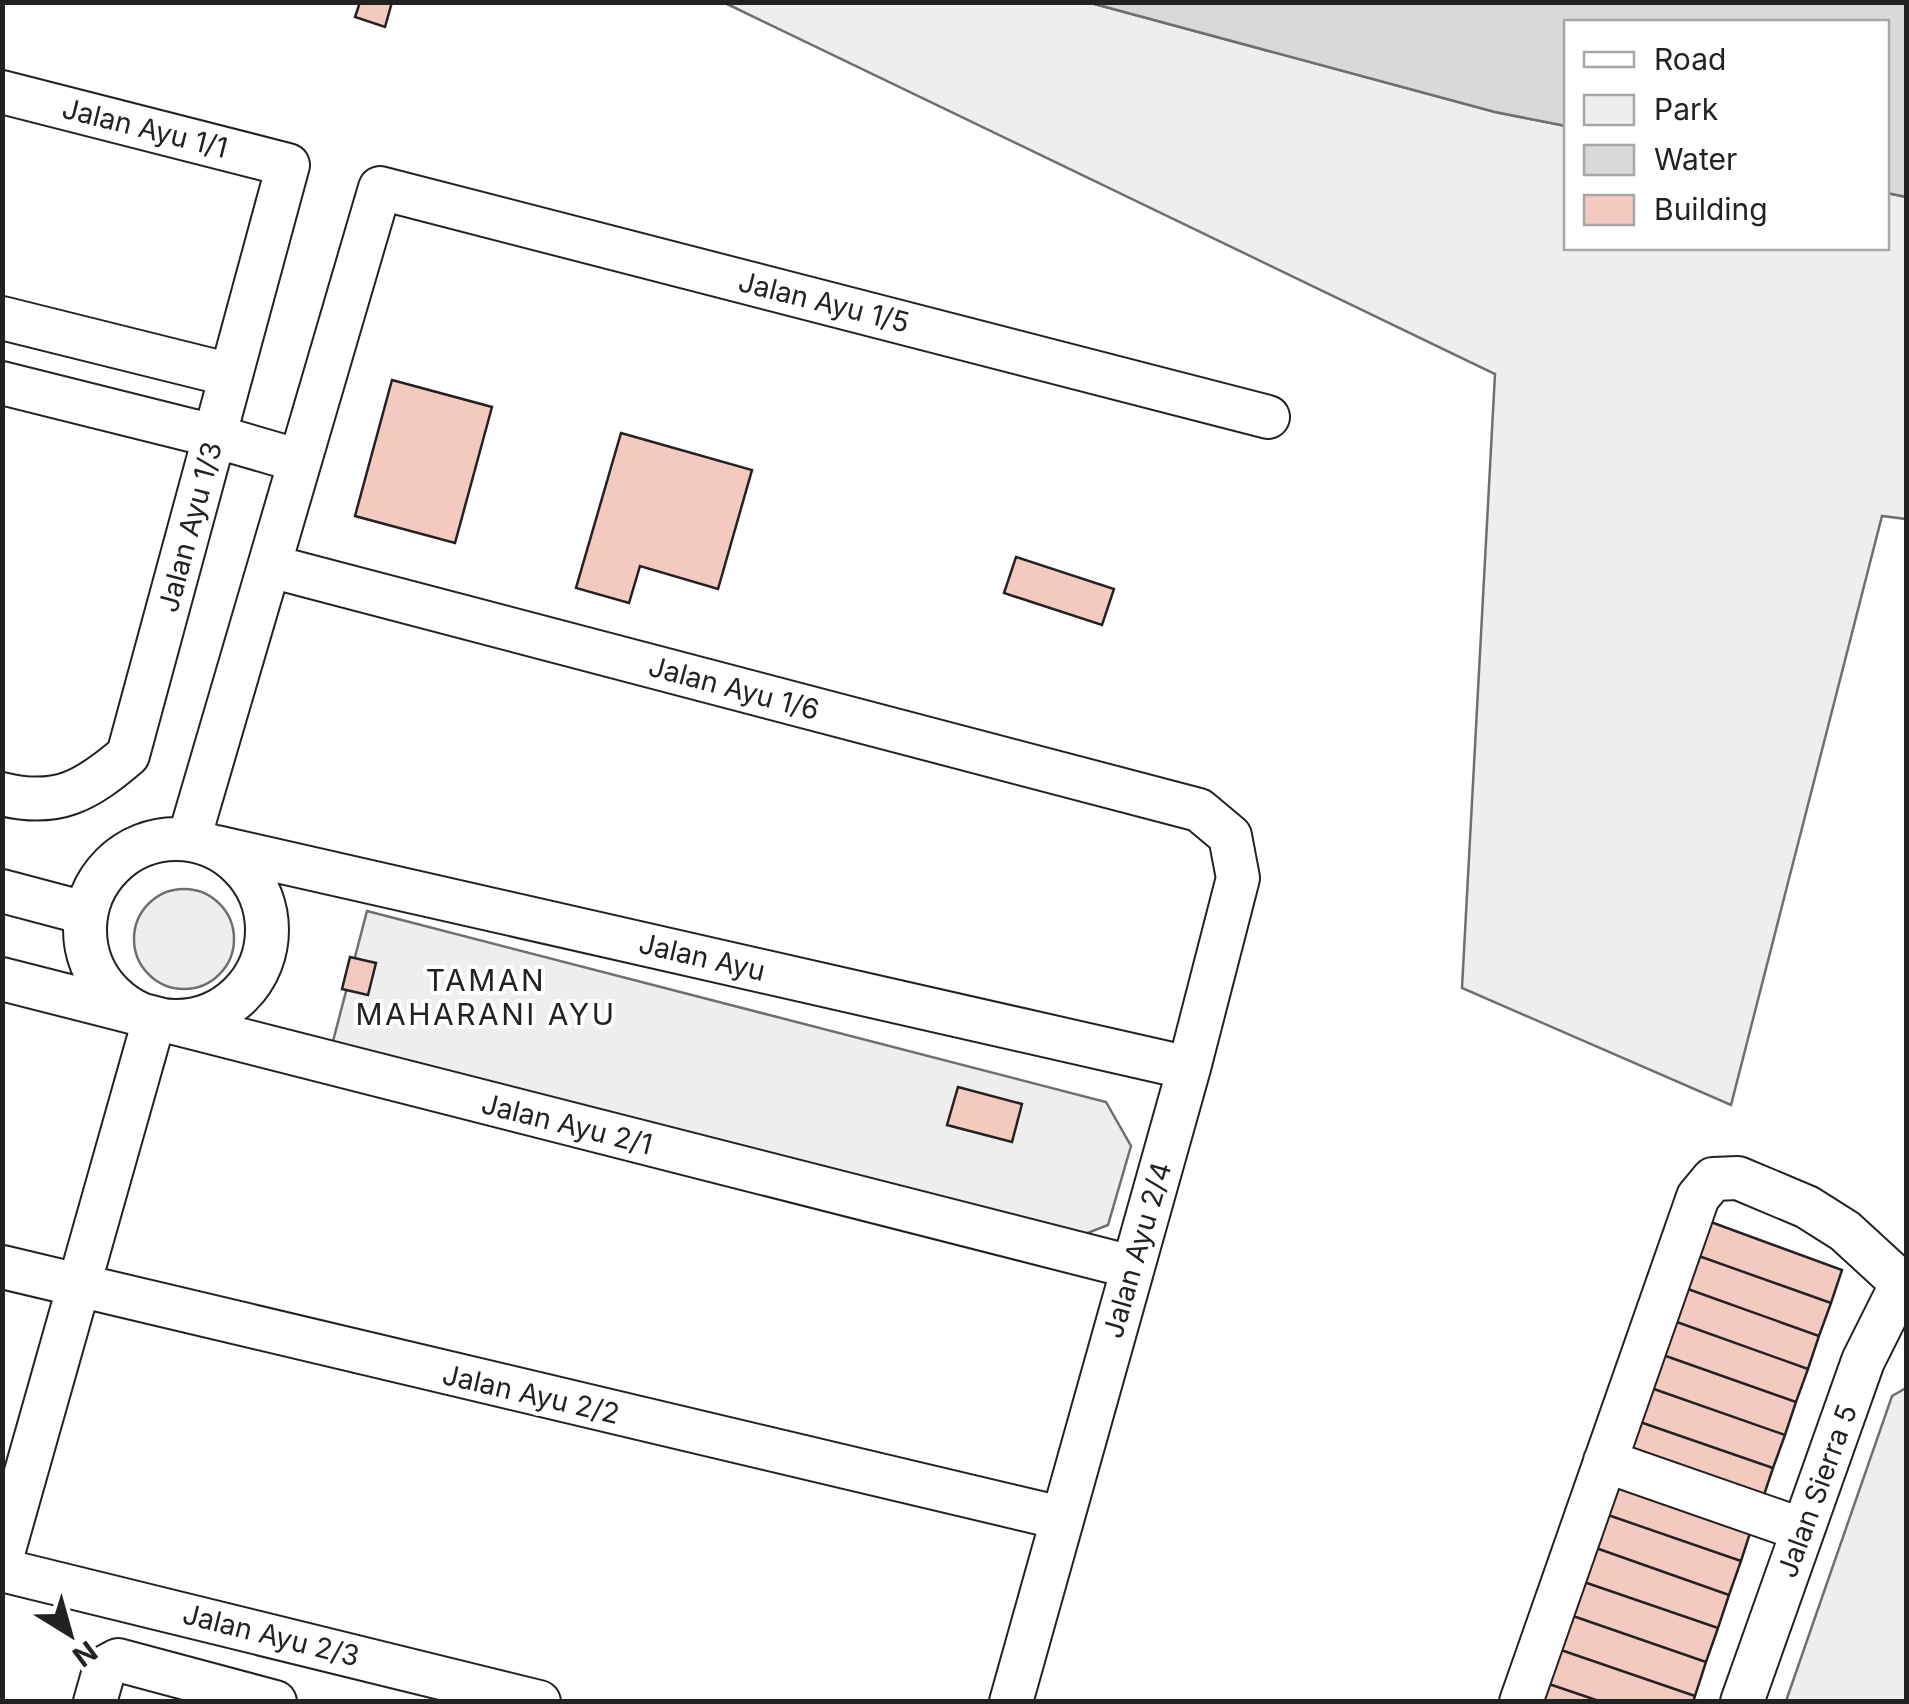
<svg xmlns="http://www.w3.org/2000/svg" width="1909" height="1704" viewBox="0 0 1909 1704" font-family="Inter,sans-serif">
  <rect width="100%" height="100%" fill="#fff"/>
  <path fill="#eee" stroke="#6f6f6f" stroke-width="2.5" d="M725,3H1091L1495,112L1566,126V248H1886L1887,193L1906,197V519L1882,516L1731,1105L1462,988L1495,374Z
    M134 939a50 50 0 1 1 100 0a50 50 0 1 1-100 0Z
    M367,911L1106,1102L1131,1146L1108,1225L1075,1238L332,1045Z
    M1906,1388V1701H1786L1892,1396Z"/>
  <path fill="#d9d9d9" stroke="#6f6f6f" stroke-width="2.5" d="M1091,3H1906V197L1887,193L1886,22H1566V126L1495,112Z"/>
  <path fill="#f3c9c0" stroke="#222" stroke-width="2.5" d="M360,2H392L385,27L355,17Z
    M392,380L492,407L455,543L355,516Z
    M621,433L752,470L718,589L640,566L629,603L576,588Z
    M1016,557L1114,589L1102,625L1004,593Z
    M350,957L376,963L368,995L342,989Z
    M958,1087L1022,1104L1012,1142L947,1125Z
    M1708,1221L1842,1270L1831,1303L1696,1255Z
    M1696,1255L1831,1303L1819,1336L1685,1288Z
    M1685,1288L1819,1336L1808,1369L1674,1321Z
    M1674,1321L1808,1369L1796,1402L1663,1355Z
    M1663,1355L1796,1402L1785,1435L1651,1388Z
    M1651,1388L1785,1435L1773,1468L1640,1422Z
    M1640,1422L1773,1468L1762,1501L1629,1455Z
    M1619,1481L1752,1527L1741,1561L1608,1515Z
    M1608,1515L1741,1561L1729,1595L1596,1548Z
    M1596,1548L1729,1595L1718,1628L1584,1582Z
    M1584,1582L1718,1628L1706,1662L1573,1616Z
    M1573,1616L1706,1662L1695,1696L1561,1650Z
    M1561,1650L1695,1696L1693,1702H1602L1549,1684Z
    M1549,1684L1602,1702H1542Z"/>
  <g fill="none" stroke-linecap="round" stroke-linejoin="round">
    <defs>
      <path id="minor" d="M2,92L288,165L128,755C87,790 58,808 2,794
        M2,318L231,375
        M2,383L214,436L300,461
        M270,566L1199,810L1230,836L1238,878L1189,1068L1011,1702
        M85 930a91 91 0 1 1 182 0a91 91 0 1 1-182 0Z
        M189,839L380,188L1268,417
        M216,847L1189,1068
        M2,891L85,913
        M2,979L1132,1267
        M2,1267L1061,1518
        M1605,1461L1803,1530
        M2,1557L154,1020
        M2,1570L539,1702
        M95,1702L105,1667L118,1660L275,1702
        M1521,1702L1698,1197L1713,1179L1738,1178L1807,1207L1845,1231L1906,1287
        M1742,1702L1863,1361L1901,1285"/>
    </defs>
    <use href="#minor" stroke="#222" stroke-width="46"/>
    <use href="#minor" stroke="#fff" stroke-width="42"/>
  </g>
  <g text-anchor="middle" stroke-width="8" stroke-linejoin="round" paint-order="stroke">
    <g font-size="28" fill="#222" stroke="#fff">
      <text transform="translate(145 128) rotate(14)" y="10">Jalan Ayu 1/1</text>
      <text transform="translate(824 302) rotate(14)" y="10">Jalan Ayu 1/5</text>
      <text transform="translate(190 527) rotate(-75)" y="10">Jalan Ayu 1/3</text>
      <text transform="translate(734 688) rotate(15)" y="10">Jalan Ayu 1/6</text>
      <text transform="translate(702 957) rotate(13)" y="10">Jalan Ayu</text>
      <text transform="translate(567 1124) rotate(14)" y="10">Jalan Ayu 2/1</text>
      <text transform="translate(1137 1250) rotate(-74)" y="10">Jalan Ayu 2/4</text>
      <text transform="translate(531 1394) rotate(13)" y="10">Jalan Ayu 2/2</text>
      <text transform="translate(1817 1491) rotate(-70)" y="10">Jalan Sierra 5</text>
      <text transform="translate(271 1635) rotate(14)" y="10">Jalan Ayu 2/3</text>
    </g>
    <g font-size="30" letter-spacing="2.5" fill="#222" stroke="#fff">
      <text x="486" y="991">TAMAN<tspan x="486" dy="34">MAHARANI AYU</tspan></text>
    </g>
  </g>
  <rect width="1909" height="1704" fill="none" stroke="#222222" stroke-width="10"/>
  <rect x="1564" y="20" width="325" height="230" fill="#ffffff" stroke="#a7a7a7" stroke-width="2.5"/>
  <rect x="1584" y="52" width="50" height="15" fill="#ffffff" stroke="#a7a7a7" stroke-width="2.5"/>
  <text x="1654" y="70" font-size="30" fill="#222222">Road</text>
  <rect x="1584" y="95" width="50" height="30" fill="#eeeeee" stroke="#a7a7a7" stroke-width="2.5"/>
  <text x="1654" y="120" font-size="30" fill="#222222">Park</text>
  <rect x="1584" y="145" width="50" height="30" fill="#d9d9d9" stroke="#a7a7a7" stroke-width="2.5"/>
  <text x="1654" y="170" font-size="30" fill="#222222">Water</text>
  <rect x="1584" y="195" width="50" height="30" fill="#f3c9c0" stroke="#a7a7a7" stroke-width="2.5"/>
  <text x="1654" y="220" font-size="30" fill="#222222">Building</text>
  <g transform="translate(70 1634) rotate(143)" stroke="#ffffff" stroke-width="8" paint-order="stroke">
  <path d="M0-8L18 38L0 25L-18 38Z" fill="#222222"/>
  <text y="-15" font-size="28" font-weight="bold" text-anchor="middle" fill="#222222">N</text>
  </g>
</svg>
